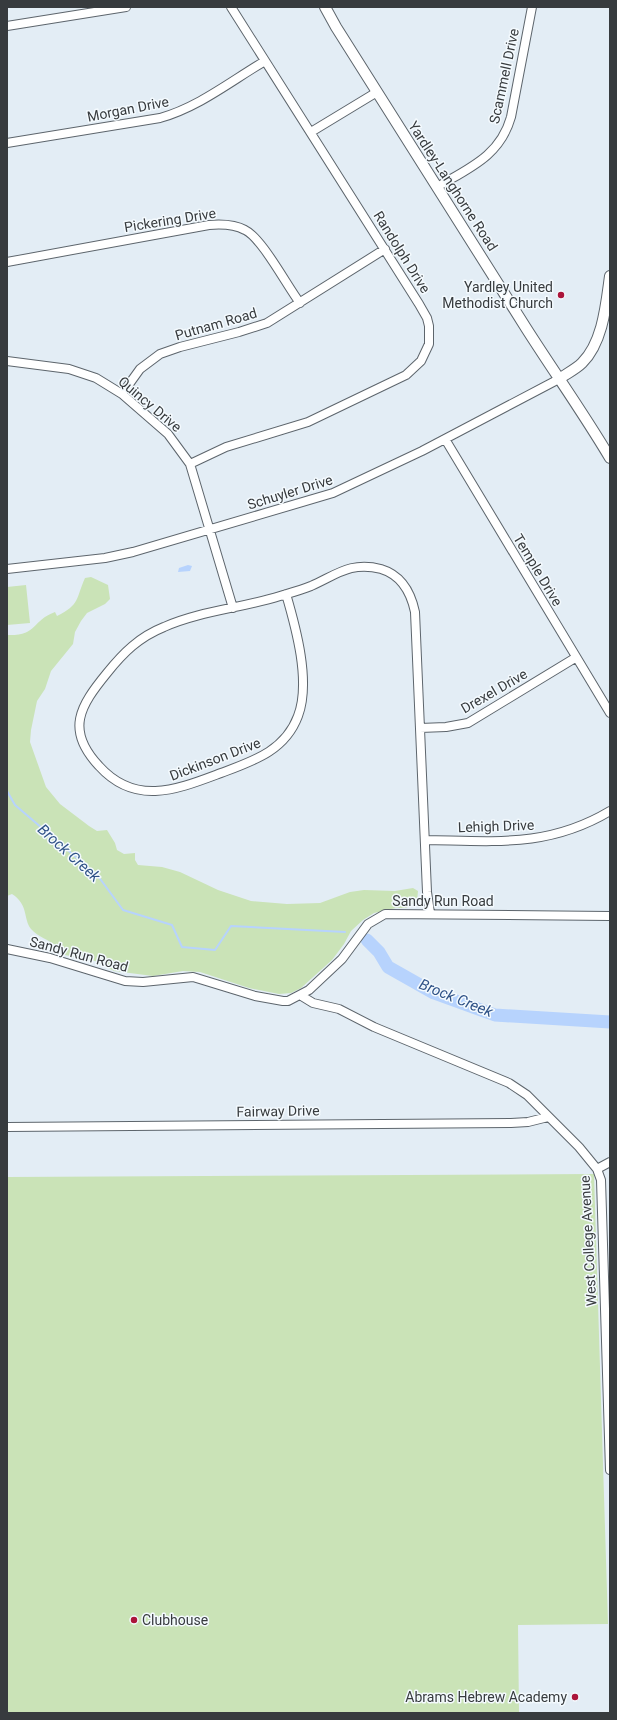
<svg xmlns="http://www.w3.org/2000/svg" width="617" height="1720" viewBox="0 0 617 1720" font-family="Roboto,sans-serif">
  <rect width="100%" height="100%" fill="#e3edf5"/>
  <path fill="#cae3b7" d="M91,577L108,585L110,599L105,604L87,613L81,621L75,632L73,644L51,671L45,689L37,701L31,730L30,742L46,787L60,804L89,826L97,831L107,830L115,843L117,850L124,854L135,853V860L138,865L162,867L180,872L218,890L251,901L287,904L320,903L350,892L364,890L395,891L413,888L418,891L417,901L406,908H396L374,913L363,920L351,931L344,944L332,960L301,988L291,993L279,994L249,988L200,972L183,971L153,976L114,971L95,961L65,955C63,953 60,948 57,946C49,940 38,937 31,929C23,919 29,905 12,894L7,896V635C38,636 31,621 55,612L57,616C80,605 76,598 85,578Z
    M26,585L30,623L7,625V587Z
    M594,1174L608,1624L518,1625L519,1713H7V1177Z"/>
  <path fill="#b7d3fd" d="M188,565L192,566L190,571L178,572L179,568Z"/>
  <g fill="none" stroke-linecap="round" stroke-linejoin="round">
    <path stroke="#b7d3fd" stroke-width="2" d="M7,791L15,805L98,876L123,910L172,925L182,947L215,950L231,926L345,932"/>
    <path stroke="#b7d3fd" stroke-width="13" d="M367,940L379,952L388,967L434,993L495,1015L610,1022"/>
    <defs>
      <path id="minor" d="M7,26L126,7
        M311,132L377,92
        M7,143L160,118C199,107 231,81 265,61
        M437,187C469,168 500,156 511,117L532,7
        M7,262L209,225C221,224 234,224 245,230C262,238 287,286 300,303
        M7,361L69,369L96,378L122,394L168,434L190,464L233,608
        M122,394L140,369L160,354L180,347L239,332L267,323L385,249
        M445,439L610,713
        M190,464L226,447L308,422L406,375L421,361L429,344V326L427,318L419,304L231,7
        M7,569L105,558L133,552L333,493L422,451L559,379
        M286,594C296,628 311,682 298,716C285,751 253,761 221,773C178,789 136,807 99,766C65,730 80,706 107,673C123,653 139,637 164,627C200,611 242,608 280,596C290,593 301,590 311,586C336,575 351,561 381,569C401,575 411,593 415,612L427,892L430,913
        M420,728L446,727L468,723L575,658
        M425,840C494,841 548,848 610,811
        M7,949L50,958L125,981L143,982L193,977L255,996L283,1001H288L309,990L342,959L368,924L385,914L610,916
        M300,995L313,1003L339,1009L374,1027L509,1083L527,1095L579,1147L597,1169L601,1180L610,1470
        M7,1127L511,1123L528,1122L548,1117
        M597,1169L610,1162"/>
      <path id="major" d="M325,7L336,27C399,128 463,228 526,328C554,372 584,414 610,458
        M559,379C566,374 576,369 582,363C603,342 606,305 610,276"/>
    </defs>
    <use href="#minor" stroke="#5d656c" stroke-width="10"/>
    <use href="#major" stroke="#5d656c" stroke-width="12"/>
    <use href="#minor" stroke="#fff" stroke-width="8"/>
    <use href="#major" stroke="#fff" stroke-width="10"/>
  </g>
  <g fill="#ab153a" stroke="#f4fafe" stroke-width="1.5">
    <circle cx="561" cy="295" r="4"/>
    <circle cx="134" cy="1620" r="4"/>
    <circle cx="575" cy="1697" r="4"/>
  </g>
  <g text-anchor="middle" stroke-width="3" stroke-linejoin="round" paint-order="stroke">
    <g font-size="14" fill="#373b3e" stroke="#f4fafe">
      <text transform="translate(504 76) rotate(-78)" y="5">Scammell Drive</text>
      <text transform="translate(128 109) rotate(-11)" y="5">Morgan Drive</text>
      <text transform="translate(453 186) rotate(57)" y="5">Yardley-Langhorne Road</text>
      <text transform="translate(170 220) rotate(-9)" y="5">Pickering Drive</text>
      <text transform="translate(402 252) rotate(58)" y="5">Randolph Drive</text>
      <text transform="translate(216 324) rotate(-16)" y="5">Putnam Road</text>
      <text transform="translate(150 404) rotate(40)" y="5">Quincy Drive</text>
      <text transform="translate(290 492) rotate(-17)" y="5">Schuyler Drive</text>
      <text transform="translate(538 570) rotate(59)" y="5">Temple Drive</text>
      <text transform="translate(494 691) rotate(-30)" y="5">Drexel Drive</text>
      <text transform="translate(215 759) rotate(-21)" y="5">Dickinson Drive</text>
      <text transform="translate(496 826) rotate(-2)" y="5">Lehigh Drive</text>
      <text x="443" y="906">Sandy Run Road</text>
      <text transform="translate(79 954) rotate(15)" y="5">Sandy Run Road</text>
      <text transform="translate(278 1111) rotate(-1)" y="5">Fairway Drive</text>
      <text transform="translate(588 1241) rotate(-93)" y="5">West College Avenue</text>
    </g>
    <g font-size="14" fill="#373b3e" stroke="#f4fafe" text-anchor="end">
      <text x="553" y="292">Yardley United<tspan x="553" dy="16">Methodist Church</tspan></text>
      <text x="142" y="1625" text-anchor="start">Clubhouse</text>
      <text x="567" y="1702">Abrams Hebrew Academy</text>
    </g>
    <g font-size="15" font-style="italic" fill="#2f5287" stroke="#f4fafe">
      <text transform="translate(69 853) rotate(42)" y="5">Brock Creek</text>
      <text transform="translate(456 998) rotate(22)" y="5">Brock Creek</text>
    </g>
  </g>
  <rect width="617" height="1720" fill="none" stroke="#373b3e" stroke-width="16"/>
</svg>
